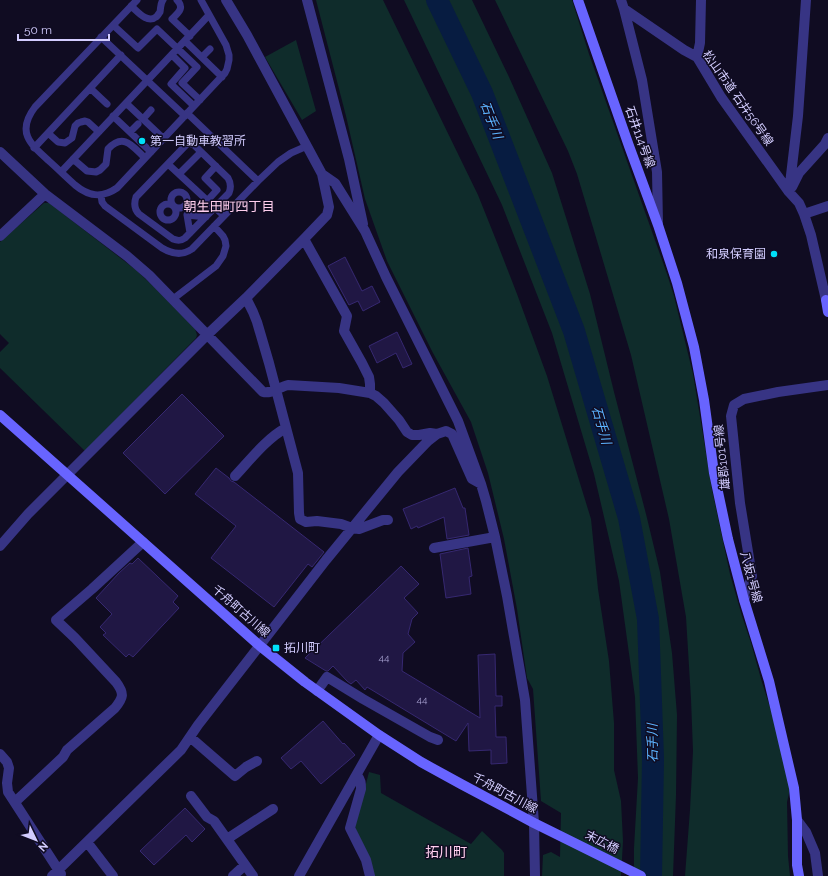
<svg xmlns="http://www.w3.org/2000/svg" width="828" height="876" viewBox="0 0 828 876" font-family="Raleway,'Noto Sans JP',sans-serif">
  <rect width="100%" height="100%" fill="#100c22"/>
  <path fill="#0f2c2b" d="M316,0H383L478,195L498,245L517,294L547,376L591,519L598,589L609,661L614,723V770L621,801L623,841L621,876H542L543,855L551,852L560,857L561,813L541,801L533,689L527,678L517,609L504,539L488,473L471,422L433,353L387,261L365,199L346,116Z
    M404,0H472L509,77L552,173L590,294L614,392L646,514L660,572L672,653L677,715L676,795L673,876H634V848L638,778L635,697L619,581L594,474L552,333L502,205Z
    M495,0H572L589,54L667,274L674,296L693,374L712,490L730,574L742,616L751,643L761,679L773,717L790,789L787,802L788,856L790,876H685L690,810L693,751L691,699L686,617L669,519L631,355L595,234L577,174L568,151Z
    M296,40L316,111L302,120L265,57Z
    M44,203H49L136,270L153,286L195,329L197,335L196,338L85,451L0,368V352L9,343L0,334V242Z
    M369,772L380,775L381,793L471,844L482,831L502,850L504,853V876H374L355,827Z"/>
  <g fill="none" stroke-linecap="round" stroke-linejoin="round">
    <path stroke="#071c41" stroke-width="22" d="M437,0L482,93L574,331L629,518L648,619L653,759L651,876"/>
  </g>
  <path fill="#201744" stroke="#362871" d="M345,257L362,291L372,286L380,302L363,311L358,301L349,305L328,266Z
    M397,332L412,364L403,368L396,353L377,363L369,346Z
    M182,394L224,436L165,494L123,453Z
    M216,468L229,478L231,481L234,482L324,552L312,567L308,564L274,607L211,558L236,526L195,494Z
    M455,488L463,508H465L469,535L447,539L444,517L418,528L417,526L411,529L403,509Z
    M468,548L472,576L469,577L471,594L446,598L440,554Z
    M138,558L178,596L173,602L179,608L133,657L129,654L126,657L103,635L106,633L100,627L112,614L96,598L119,573L130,563L132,564Z
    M401,566L419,584L404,598L418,613L412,619L408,634L415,642L403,653L402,671L480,718L478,655L495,654L496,696H502V706H495L496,737H506L507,763L491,764V750L469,751L468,723L456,741L367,687L365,690L356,680L351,684L347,681L333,666L328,671H326L305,658Z
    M323,721L343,744L344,743L355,755L321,784L301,761L291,769L281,758Z
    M185,808L205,829L192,842L186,835L154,865L140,851Z"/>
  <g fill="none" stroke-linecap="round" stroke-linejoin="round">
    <path stroke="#373484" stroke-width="7" d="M137,0L35,107C16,132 30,144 49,161C58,169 66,177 75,185C88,196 101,199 117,188L225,73L227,69L229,60V55L226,45L201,0
      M177,0C185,8 178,13 172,19L190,36
      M131,6C137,11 147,24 156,17C157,17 159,13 160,12C161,7 160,4 163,0
      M113,25L138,48L157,29L197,67L182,83L200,100
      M101,37L185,116
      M185,41L222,77
      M172,55L185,68L171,84L194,106
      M202,57L210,49
      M90,88L107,104
      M126,103L164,139
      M187,113L258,181
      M113,116L151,152
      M143,119L151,110
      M130,132L138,124
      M48,133L58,142L65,143L72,138L75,126L78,123L81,122L85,121L88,122L99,132
      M189,143L194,145L228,178C231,183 231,188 229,193L185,238C181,241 178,241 173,239L139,214C134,209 134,203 136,197L187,144Z
      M34,148L121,55
      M73,159L87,171L96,172L100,170L106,164L108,149C124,132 133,147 145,158
      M168,164L224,216
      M61,172L209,15
      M179,174L201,152
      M171 200a8 8 0 1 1 16 0a8 8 0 1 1-16 0Z
      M101,195L102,202L105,206L162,248C172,254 182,256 192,249L258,181L278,162L291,153L307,146
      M207,201L217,190L205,178L216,166
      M160 212a8 8 0 1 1 16 0a8 8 0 1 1-16 0Z
      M190,233L187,215L206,217
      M173,299L216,266L223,256L226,246L225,240L223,236L214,226"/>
    <path stroke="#373484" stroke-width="10" d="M307,0L349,159L363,224
      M621,0L624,9L684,50L697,57L721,97L789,192L799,203L804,214L811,235L826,300
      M624,9L642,80L657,172L658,224
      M697,57L700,43L701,0
      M0,152L45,194L127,256L149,275L263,392C271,394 280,387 288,385L339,388L370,393L376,396L384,403L399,420L407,432L412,435H419L430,433L437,434
      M322,174L335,183L365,231L386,277L458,421L481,484L486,501L495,537L507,596L525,700L534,823L535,876
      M792,187L799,173L825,144L828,138
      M789,192L798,116L806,0
      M804,214L828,206
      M0,236L45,194
      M304,239L347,316L344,331L362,363L369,377L370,384V393
      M246,298L253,312L257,322L269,363L298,473L299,513L300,519L306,522L317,521L341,524L352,528L359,529L383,520H388
      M235,476C250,460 267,438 286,428
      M0,546L28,514L207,335L246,298L304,239L327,215L329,207L322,174L247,35L226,0
      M434,548L495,537
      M744,600L752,576L740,503L731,416L734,405L744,399L778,392L828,385
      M317,691L327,677L363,699L430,737L438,740
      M190,737L235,776L246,767L257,761
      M0,754L7,762L9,768L7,783L8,792L61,874
      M357,775C361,780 361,783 361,789L350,828L366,860L370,876
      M191,796L207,817L214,821L253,876
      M15,802L63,757L67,750L115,708C123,698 125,694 116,682L75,638L56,620L92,589L143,542
      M797,820L806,832L815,853L818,876
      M227,839L273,809
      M87,842L113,876
      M52,876L181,750L198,725L326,560L398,472L428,441L437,434L446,431L452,434L472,479L481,484
      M233,876L245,865
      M299,876L379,735"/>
    <path stroke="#6864ff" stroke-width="10" d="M578,0L629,146L658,225L677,283L694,347L704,400L714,473L728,539L744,600L769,681L794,788L797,820V865L799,876
      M826,300L828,312
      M0,415L260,646L305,682L379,735L421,762L461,784L534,823L641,876"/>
  </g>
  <g fill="#00e0f8" stroke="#100c22" stroke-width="1.5">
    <circle cx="142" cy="141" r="4"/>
    <circle cx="774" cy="254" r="4"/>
    <rect x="272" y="644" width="8" height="8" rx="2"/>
  </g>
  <g text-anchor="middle" stroke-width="3" stroke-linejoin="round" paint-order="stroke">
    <g font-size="10" fill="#a6a0d0">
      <text x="384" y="661">44</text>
      <text x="422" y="703">44</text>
    </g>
    <g font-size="12" fill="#d3cdff" stroke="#100c22">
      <text transform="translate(738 98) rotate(55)" y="4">松山市道 石井56号線</text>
      <text transform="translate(640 137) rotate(70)" y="4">石井114号線</text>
      <text transform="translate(722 457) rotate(-96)" y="4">雄郡101号線</text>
      <text transform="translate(751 577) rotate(75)" y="4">八坂1号線</text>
      <text transform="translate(241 611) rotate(41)" y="4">千舟町古川線</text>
      <text transform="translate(505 793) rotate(28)" y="4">千舟町古川線</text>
      <text transform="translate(602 842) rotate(27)" y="4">末広橋</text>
    </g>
    <g font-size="12" fill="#d3cdff" stroke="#100c22" text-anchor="start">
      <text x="150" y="145">第一自動車教習所</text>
      <text x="766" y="258" text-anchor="end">和泉保育園</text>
      <text x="284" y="652">拓川町</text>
    </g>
    <g font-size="13" font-style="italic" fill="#5bb3ff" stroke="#100c22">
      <text transform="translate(492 120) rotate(69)" y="5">石手川</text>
      <text transform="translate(602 425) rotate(74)" y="5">石手川</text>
      <text transform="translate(652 743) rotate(-91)" y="5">石手川</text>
    </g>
    <g font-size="13" fill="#ffcfee" stroke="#100c22">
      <text x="229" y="211">朝生田町四丁目</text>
    </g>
    <g font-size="14" fill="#ffcfee" stroke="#100c22">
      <text x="446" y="857">拓川町</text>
    </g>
  </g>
  <g transform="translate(36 840) rotate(133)" stroke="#100c22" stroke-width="3" paint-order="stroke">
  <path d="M0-3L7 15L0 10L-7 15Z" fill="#d3cdff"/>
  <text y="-6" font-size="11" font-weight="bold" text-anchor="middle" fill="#d3cdff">N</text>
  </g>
  <path d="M18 34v6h91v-6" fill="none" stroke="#d3cdff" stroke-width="2"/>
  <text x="24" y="34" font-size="12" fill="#d3cdff" stroke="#100c22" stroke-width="3" paint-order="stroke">50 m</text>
</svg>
